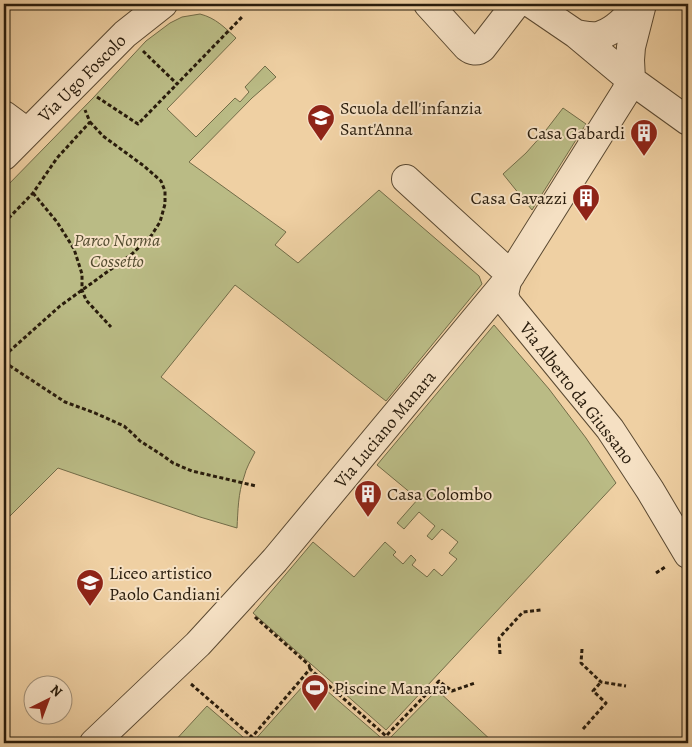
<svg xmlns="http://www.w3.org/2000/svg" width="692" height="747" viewBox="0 0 692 747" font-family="Alegreya,serif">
  <rect width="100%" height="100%" fill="#efd0a3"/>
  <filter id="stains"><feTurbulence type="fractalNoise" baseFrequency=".004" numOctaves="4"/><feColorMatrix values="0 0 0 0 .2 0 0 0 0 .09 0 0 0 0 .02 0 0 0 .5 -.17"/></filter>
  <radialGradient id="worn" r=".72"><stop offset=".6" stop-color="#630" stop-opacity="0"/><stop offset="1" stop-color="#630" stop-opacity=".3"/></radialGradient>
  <path fill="#babb85" stroke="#726c48" d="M200,14C216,18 225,28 236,38L167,109L196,137L235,98L240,102L249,92L245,87L265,66L276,77L252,98L189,162L286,232L275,245L298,263L379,190L479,276L482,284L386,401L235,285L161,377L255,452C251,460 246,468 244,477C238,493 238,511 237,528L200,517L58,468L4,522V189L93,98L146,41L170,23L182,17Z
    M563,108L586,124L532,210L503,174L526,153L543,134Z
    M494,325L549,389L586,438L616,483L386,730L253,613L313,542L354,577L385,542L396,552L393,555L403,564L411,555L416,560L412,565L427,577L434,569L442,576L457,559L449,553L458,542L442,529L432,540L427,536L435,526L419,512L404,529L397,523L418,499L377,465Z
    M311,677L386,742L437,690L494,743H252Z
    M207,706L250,743H173Z"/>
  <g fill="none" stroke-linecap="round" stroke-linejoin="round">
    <defs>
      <path id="minor" d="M428,4L467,47C472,51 477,52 482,48L516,4
        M532,4L576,34L631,80L688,121
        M576,34C584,35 593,38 601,35C616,30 629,15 639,4
        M4,115L27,132
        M4,156L125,34L163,4
        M406,179L511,275
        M507,281L504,295L507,303L610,429L650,490L688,554
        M94,743L198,644L275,560L507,281L625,93L631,80L630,60L631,47L642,4"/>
    </defs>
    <use href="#minor" stroke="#5a4932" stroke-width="30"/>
    <path stroke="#291c0c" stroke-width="3" stroke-dasharray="4 2.5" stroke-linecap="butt" d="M143,51L177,84L242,17
      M97,97L138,124L177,84
      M33,193L57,222L74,249L82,274V290L86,300L111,327
      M4,223L33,193L57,158L90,122L85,110
      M4,356L60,306L132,254L151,236L160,222L165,204V191L161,181L144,166L103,136L90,122
      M4,362L65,402L95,413L124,426L132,433L140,441L162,455L173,463L192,471L256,486
      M656,573L665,567
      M255,617L309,665L310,669
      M688,624V623
      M582,649L581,663L601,682L626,686
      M500,654L499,638L523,612L541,610
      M191,684L252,737L310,669L386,736L439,681L452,691L475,683
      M583,729L606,703L593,691L601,682"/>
    <use href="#minor" stroke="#f5e0c3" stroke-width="28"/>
  </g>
  <defs>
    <symbol id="school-pin" viewBox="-11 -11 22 30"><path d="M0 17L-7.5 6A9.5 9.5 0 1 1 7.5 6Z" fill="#8f2418" stroke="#f5e0c3"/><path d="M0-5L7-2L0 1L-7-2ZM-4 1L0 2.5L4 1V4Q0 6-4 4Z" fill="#fff"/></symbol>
    <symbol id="building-pin" viewBox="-11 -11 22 30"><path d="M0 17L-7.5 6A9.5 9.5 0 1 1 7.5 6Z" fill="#8f2418" stroke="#f5e0c3"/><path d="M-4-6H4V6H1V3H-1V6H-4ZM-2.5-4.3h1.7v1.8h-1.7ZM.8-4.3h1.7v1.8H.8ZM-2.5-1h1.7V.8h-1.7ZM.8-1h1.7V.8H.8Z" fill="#fff"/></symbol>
    <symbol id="stadium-pin" viewBox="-11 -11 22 30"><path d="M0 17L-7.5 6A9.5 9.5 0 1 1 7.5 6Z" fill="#8f2418" stroke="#f5e0c3"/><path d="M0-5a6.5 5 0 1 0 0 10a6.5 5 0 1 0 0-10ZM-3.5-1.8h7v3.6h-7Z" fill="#fff"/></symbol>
  </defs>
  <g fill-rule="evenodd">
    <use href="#school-pin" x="305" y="102" width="32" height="43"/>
    <use href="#building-pin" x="628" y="117" width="32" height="43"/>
    <use href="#building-pin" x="570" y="182" width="32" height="43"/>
    <use href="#building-pin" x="352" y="478" width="32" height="43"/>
    <use href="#school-pin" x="74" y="567" width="32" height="43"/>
    <use href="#stadium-pin" x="299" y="672" width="32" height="43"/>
  </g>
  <g text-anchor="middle" stroke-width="4" stroke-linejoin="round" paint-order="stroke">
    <g font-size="18" fill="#291c0c" stroke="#f5e0c3">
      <text transform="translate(82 78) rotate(-45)" y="6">Via Ugo Foscolo</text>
      <text transform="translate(577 393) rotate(52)" y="6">Via Alberto da Giussano</text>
      <text transform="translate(385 429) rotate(-50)" y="6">Via Luciano Manara</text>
    </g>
    <g font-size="18" fill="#291c0c" stroke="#f5e0c3" text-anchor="start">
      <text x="340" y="114">Scuola dell'infanzia<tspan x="340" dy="21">Sant'Anna</tspan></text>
      <text x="625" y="139" text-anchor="end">Casa Gabardi</text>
      <text x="567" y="204" text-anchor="end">Casa Gavazzi</text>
      <text x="387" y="500">Casa Colombo</text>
      <text x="109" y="579">Liceo artistico<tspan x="109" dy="21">Paolo Candiani</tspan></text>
      <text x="334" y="694">Piscine Manara</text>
    </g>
    <g font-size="18" font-style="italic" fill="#544c30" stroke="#f5e0c3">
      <text x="117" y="246">Parco Norma<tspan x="117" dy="21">Cossetto</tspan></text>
    </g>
  </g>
  <rect width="692" height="747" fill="none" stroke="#efd0a3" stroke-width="20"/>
  <rect x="5" y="5" width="682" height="737" fill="none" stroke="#291c0c" stroke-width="2.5"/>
  <rect x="10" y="10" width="672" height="727" fill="none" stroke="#291c0c"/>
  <g transform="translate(48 700) rotate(42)"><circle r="24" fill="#f5e0c3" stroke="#a3927a"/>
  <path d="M0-4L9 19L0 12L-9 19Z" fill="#8f2418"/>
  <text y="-8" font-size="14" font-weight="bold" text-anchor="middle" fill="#291c0c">N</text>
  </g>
  <rect width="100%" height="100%" filter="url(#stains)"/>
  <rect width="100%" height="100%" fill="url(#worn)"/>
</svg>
